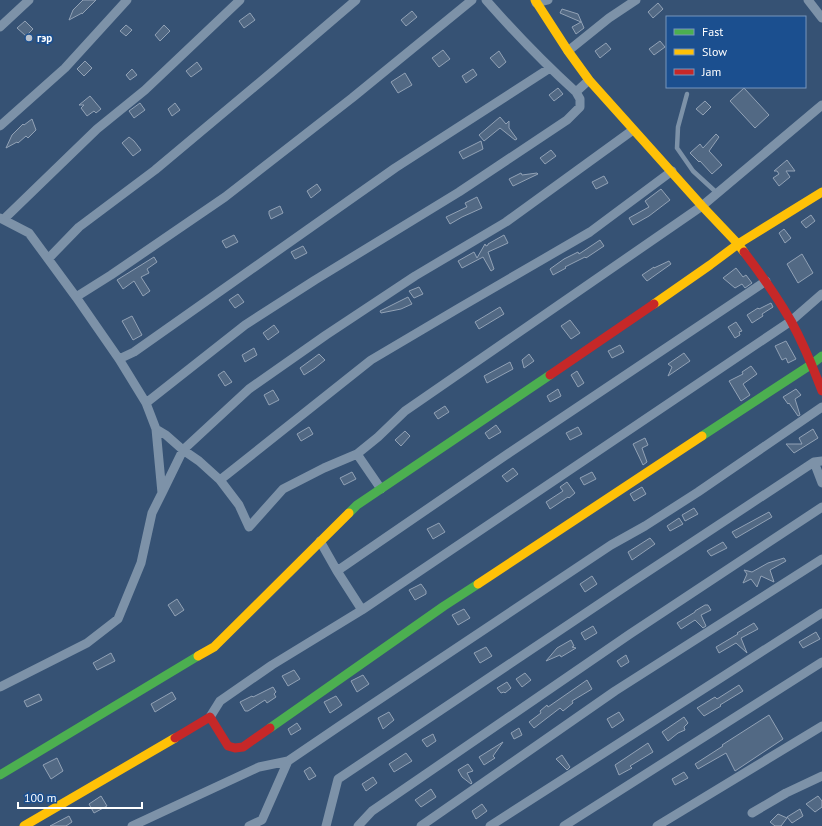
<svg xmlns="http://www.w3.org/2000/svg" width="822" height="826" viewBox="0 0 822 826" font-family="'PT Sans',sans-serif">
  <rect width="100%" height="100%" fill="#365274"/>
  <path fill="#526984" stroke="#92a2b6" d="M83,0H96L82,14V13L69,20L73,10Z
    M658,3L663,9L653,18L648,12Z
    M562,9L578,14L584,28L576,34L572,27L581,22L560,13Z
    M412,11L417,17L406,26L401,20Z
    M250,13L255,20L244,28L239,21Z
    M25,21L33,29L26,36L17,28Z
    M126,25L132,30L126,36L120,31Z
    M164,25L170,31L160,41L155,35Z
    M660,41L665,47L654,55L649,49Z
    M606,43L611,49L600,58L595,51Z
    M443,50L450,59L439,67L432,58Z
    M499,51L506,62L499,68L490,58Z
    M85,61L92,68L84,76L77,69Z
    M197,62L202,69L191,77L186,71Z
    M132,69L137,75L130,80L126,75Z
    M473,69L477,75L466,83L462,76Z
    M405,73L412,85L398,93L391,82Z
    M558,88L563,94L554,101L549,95Z
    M744,88L769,115L755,128L730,101Z
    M90,96L101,109L96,113L94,111L87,116L81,108L84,105H79Z
    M705,101L711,107L703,115L696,109Z
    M140,103L145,110L134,118L129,111Z
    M175,103L180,110L172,116L168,109Z
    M500,117L506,124L509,121V128L517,139L515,140L500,128L484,141L479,135Z
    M32,119L36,130L28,138L26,136L18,143L17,142L6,148L12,135L23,124L24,125Z
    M716,134L719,137L709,151L722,165L712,174L700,161L699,162L690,153L700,144L703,148Z
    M129,137L134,141L141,150L133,156L122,143Z
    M481,141L483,149L463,159L459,152Z
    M551,150L556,156L545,164L540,158Z
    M787,160L795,171H786L790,177L779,186L773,178L779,174L777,171H774Z
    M521,173L522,175L537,173L538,174L513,186L509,179Z
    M604,176L608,183L596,189L592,182Z
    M317,184L321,190L311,198L307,191Z
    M661,189L670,200L649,216L633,225L629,218L649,207L645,201Z
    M477,197L482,208L462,217L450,224L446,217L467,207L465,203Z
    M280,206L283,213L271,219L269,214V211Z
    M811,215L815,221L806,228L801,222Z
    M784,229L791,238L785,243L779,233Z
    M234,235L238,242L226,248L222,241Z
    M504,235L508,243L488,252L494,269L491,271L483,257L462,268L458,261L474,252L477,258L485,244L486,246L488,245V244Z
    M600,240L604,246L586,258L585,257L565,267L566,268L553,275L550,269L564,259L578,252L579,254Z
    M303,246L307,253L295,259L291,252Z
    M802,254L813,273L798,283L787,264Z
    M154,257L157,262L147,269L149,273L141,277L150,291L143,296L134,281L123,289L117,280Z
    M669,261L671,264L647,281L642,275L654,267V268Z
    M736,268L743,277L746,275L752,283L745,288L742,284L735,288L723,278Z
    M419,287L423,294L414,298L409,291Z
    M238,294L244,302L235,308L229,300Z
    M408,297L412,304L401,309L381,313L380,311Z
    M771,303L773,307L762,314L763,316L752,323L747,315L758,308L759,309Z
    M500,307L504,314L479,329L475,322Z
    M132,316L142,335L133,340L122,321Z
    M570,320L580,333L571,339L561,326Z
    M736,322L742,331L739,332L740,335L735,338L728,327Z
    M274,325L279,332L268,340L263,333Z
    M786,341L796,359L788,363L786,358L782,360L775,346Z
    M620,345L624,352L612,358L608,351Z
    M254,348L257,355L245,362L242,355Z
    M684,353L690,361L668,376L672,367L668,364Z
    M319,354L325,360L315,368L304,375L300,368Z
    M529,354L534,361L524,368L522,360Z
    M510,362L513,369L487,383L484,376Z
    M751,366L757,374L743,384L750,395L741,401L729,381L743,374L742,372Z
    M224,371L232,382L225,386L218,375Z
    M577,371L584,383L578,387L571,375Z
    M558,389L561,396L550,402L547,396Z
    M796,389L801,395L795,399L800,415L798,416L789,403L788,404L783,397Z
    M273,390L279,400L269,405L264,395Z
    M445,406L449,412L438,419L434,413Z
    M496,425L501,432L489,439L485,433Z
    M309,427L313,434L301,441L297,434Z
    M578,427L582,434L570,440L566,433Z
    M813,429L818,438L794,453L786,444H802L799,438Z
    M405,431L410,436L401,446L395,440Z
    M645,438L648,445L642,448L647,462L643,465L633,444Z
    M513,468L518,474L507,482L502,476Z
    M352,472L356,479L344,485L340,478Z
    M592,472L596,479L584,485L580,478Z
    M567,482L575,493L569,498L568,497L550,509L546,502L563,491L560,487Z
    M642,487L646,494L634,501L630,494Z
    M694,508L698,514L685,521L682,515Z
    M769,512L772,517L736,538L732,532Z
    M679,518L683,524L670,531L667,526Z
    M439,523L445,532L433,539L427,529Z
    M650,538L655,544L632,560L628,552Z
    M723,542L727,548L711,556L707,551Z
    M784,558L786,561L770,570L774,582L761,576L757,587L751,579L743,583L747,574L744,570L752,572L768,563Z
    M592,576L597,584L585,592L580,584Z
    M421,584L426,591V594L415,600L409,590Z
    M177,599L184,610L175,616L168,605Z
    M705,605H708L711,610L701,615L706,626L703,628L695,620L681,629L677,623L695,612V611Z
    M464,609L470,618L458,625L452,615Z
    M754,623L758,629L741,638L747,653L736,643L719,653L716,647L738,634L737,633Z
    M593,626L597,633L585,640L581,633Z
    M816,632L820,639L803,648L799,642Z
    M571,640L574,646L572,647L576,648L561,657L560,655L546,661L557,648Z
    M486,647L492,656L480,663L474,653Z
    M111,653L115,661L97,670L93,663Z
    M626,655L629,662L621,667L617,661Z
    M294,670L300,679L288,686L282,676Z
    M525,673L531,680L522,687L516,679Z
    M363,675L369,684L357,692L351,681Z
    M587,680L592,689L572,701L573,703L563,711L560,708L534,728L529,722L541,713L540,711L547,705L548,707Z
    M507,682L511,688L505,693L504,692L501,693L497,688Z
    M739,685L743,691L720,705L721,706L704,716L697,708L715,697L717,699Z
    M273,687L276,692L274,694L276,697L267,703L265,700L248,711H245L240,702L252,696L253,697Z
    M172,692L176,699L155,712L151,704Z
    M39,694L42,700L27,707L24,701Z
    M336,696L342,705L330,713L324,702Z
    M389,712L394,720L383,729L378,718Z
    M619,712L624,720L612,728L607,719Z
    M769,715L783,739L735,771L726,753L698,769L695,764L723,746L722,745Z
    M684,717L688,723L684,727L685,730L678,733L668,741L662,732Z
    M297,723L301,729L291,735L288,729Z
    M519,728L522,735L514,739L511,733Z
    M433,734L436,741L427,747L422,740Z
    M503,742L493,756L495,758L484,765L479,757Z
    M648,743L653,752L630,766L632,768L619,775L615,765Z
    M406,753L412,761L394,772L389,764Z
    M562,755L570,767L567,770L556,759Z
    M57,758L63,771L51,779L43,765Z
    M468,764L473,771L467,773L472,783L471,784L462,777L458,770Z
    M310,767L316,776L309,780L304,771Z
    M684,772L688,778L675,785L672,779Z
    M373,777L377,783L366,791L362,784Z
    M431,789L436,797L421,807L415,800Z
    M101,796L107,806L94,813L89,804Z
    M818,796L822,801V807L815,812L806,804Z
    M482,804L487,811L476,819L472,811Z
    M800,809L803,816L792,823L787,817Z
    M778,814L787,818L781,826H775L770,822Z
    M69,816L72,822L66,826H50Z"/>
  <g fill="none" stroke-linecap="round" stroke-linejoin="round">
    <path stroke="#7d92a8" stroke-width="4.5" d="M687,94L678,127L677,148L693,171L717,193"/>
    <path stroke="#7d92a8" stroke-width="9" d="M486,0C515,33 544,63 576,92L589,80
      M808,0L822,18
      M536,3L548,0
      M0,27L29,0
      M568,51L609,18L636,0
      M0,126L65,68L127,0
      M0,218L29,233L76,297L119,359L146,403L156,429L162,493L152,513L141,563L118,619L87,643L0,687
      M4,219L97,129L145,90L240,0
      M48,259L79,227L155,170L272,72L356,0
      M76,297L111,275L225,197L352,98L472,0
      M119,359L134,352L395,168L550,68
      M146,403L245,325L315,280L459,192L567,120L580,107V99L576,92
      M156,429L166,435L183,450L199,461L220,480L239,505L249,527L283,489L324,468L357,454L378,437L405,411L702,206L822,105
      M357,454L381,489
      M814,462L822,483
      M220,480L371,360L459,308L590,232L672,171
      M162,493L183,450L249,389L326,335L415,276L506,222L633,130
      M320,541L337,571L362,610
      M337,571L509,453L766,281
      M210,717L220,701L272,665L362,610L791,321L822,294
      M752,813L786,793L822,776
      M132,826L259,767L288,761
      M249,826L262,820L288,761L341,725L611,545L645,526L698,492L822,407
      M326,826L338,779L632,582L814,462L822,461
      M358,826L372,811L630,634L822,507
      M421,826L615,691L822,559
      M490,826L822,613
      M564,826L822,662
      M657,826L822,726"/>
    <path stroke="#4caf50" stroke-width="9" d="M702,436L812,364L822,356
      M349,513L357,505L550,375
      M270,728L444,606L478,584
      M0,775L198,656"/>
    <path stroke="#ffc107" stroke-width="9" d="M535,0L568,51L589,80L702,206L738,244L744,252
      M654,304L710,265L738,244L822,192
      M478,584L702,436
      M198,656L214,647L349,513
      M24,826L175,738"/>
    <path stroke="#c62828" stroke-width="9" d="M744,252C761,274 777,297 791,321C803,343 813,367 822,391
      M550,375L654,304
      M175,738L210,717L228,746L235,748L243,747L270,728"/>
  </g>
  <circle fill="#b9c2ce" stroke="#1b4f8f" stroke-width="1.5" cx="29" cy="38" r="4"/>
  <g text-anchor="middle" stroke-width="3.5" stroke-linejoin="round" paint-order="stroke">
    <g font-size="11" font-weight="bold" fill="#fff" stroke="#1b4f8f" text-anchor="start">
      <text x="37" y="42">гэр</text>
    </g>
  </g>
  <rect x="666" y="16" width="140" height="72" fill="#1b4f8f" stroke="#7695bc"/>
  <rect x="674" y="29" width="20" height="6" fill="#4caf50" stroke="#7695bc"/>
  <text x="702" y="36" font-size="12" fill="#ffffff">Fast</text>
  <rect x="674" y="49" width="20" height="6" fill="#ffc107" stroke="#7695bc"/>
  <text x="702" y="56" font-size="12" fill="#ffffff">Slow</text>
  <rect x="674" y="69" width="20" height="6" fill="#c62828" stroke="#7695bc"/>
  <text x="702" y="76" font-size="12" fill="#ffffff">Jam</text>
  <path d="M18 802v6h124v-6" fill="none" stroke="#ffffff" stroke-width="2"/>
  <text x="24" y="802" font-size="12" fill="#ffffff" stroke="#1b4f8f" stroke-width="3" paint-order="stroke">100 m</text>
</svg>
